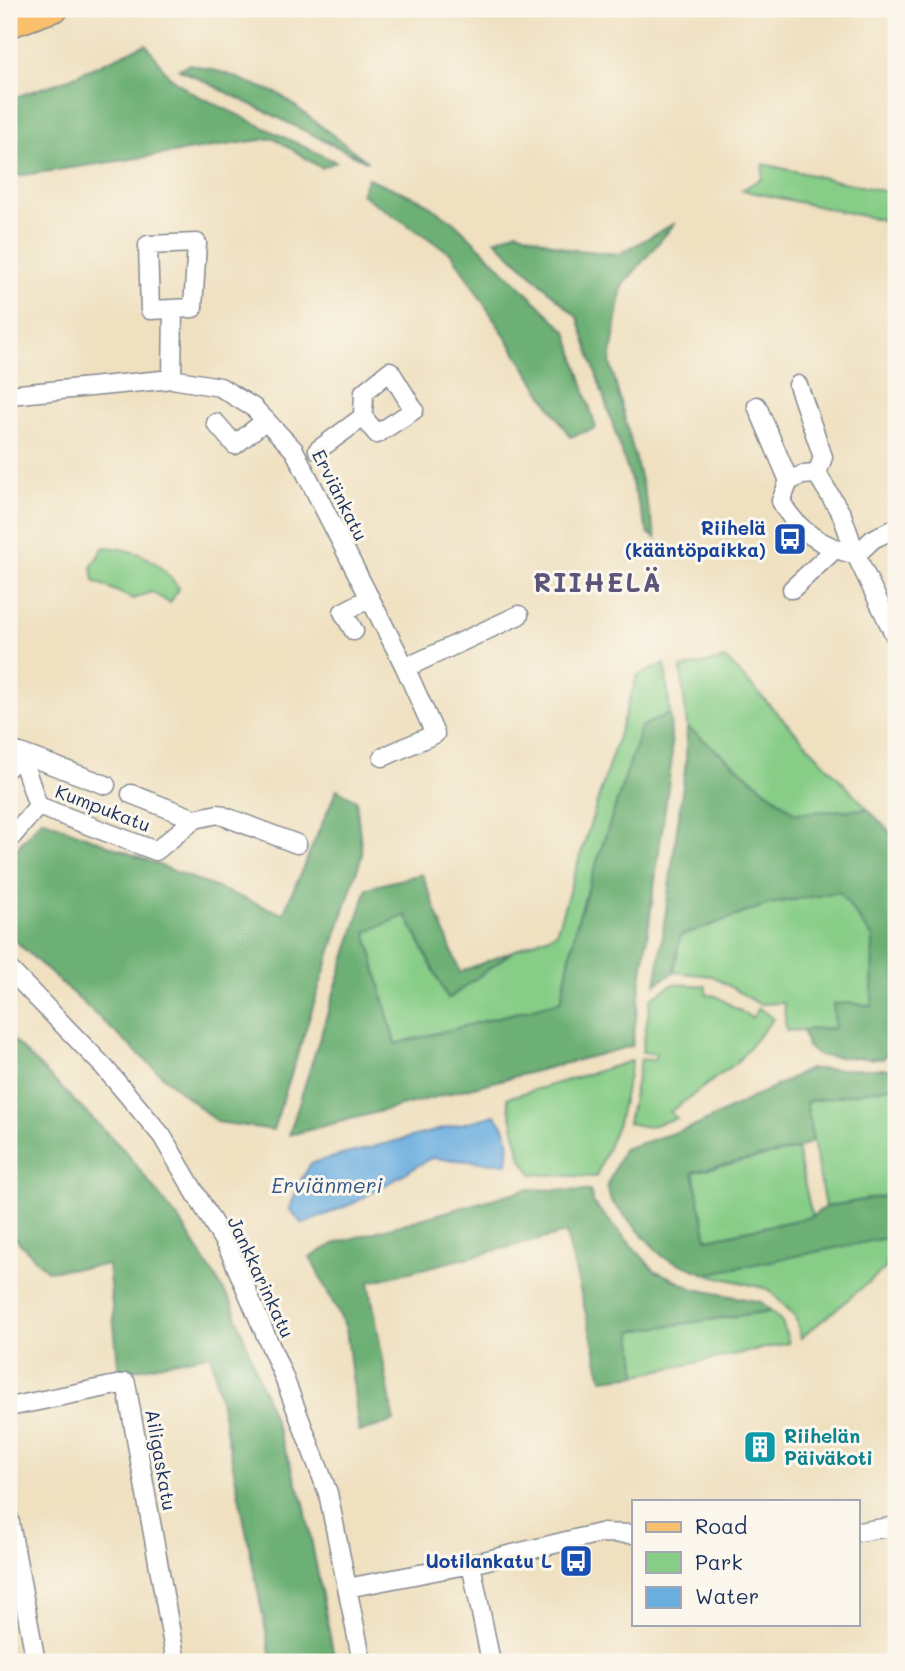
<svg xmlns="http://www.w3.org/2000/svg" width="905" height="1671" viewBox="0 0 905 1671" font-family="Mali,sans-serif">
  <rect width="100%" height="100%" fill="#fbf7ec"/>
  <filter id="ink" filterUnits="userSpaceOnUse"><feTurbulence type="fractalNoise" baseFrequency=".0143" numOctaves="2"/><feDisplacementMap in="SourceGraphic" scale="14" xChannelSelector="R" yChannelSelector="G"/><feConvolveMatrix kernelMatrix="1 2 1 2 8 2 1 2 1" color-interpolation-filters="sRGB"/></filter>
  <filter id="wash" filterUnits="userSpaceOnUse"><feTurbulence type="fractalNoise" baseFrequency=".00686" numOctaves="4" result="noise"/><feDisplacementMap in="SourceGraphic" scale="28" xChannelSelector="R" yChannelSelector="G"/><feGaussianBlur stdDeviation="1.57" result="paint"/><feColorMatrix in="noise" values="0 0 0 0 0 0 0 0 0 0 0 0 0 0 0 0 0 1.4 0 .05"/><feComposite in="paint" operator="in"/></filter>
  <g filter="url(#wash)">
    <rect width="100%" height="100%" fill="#efe0c0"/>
    <path fill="#87cd87" stroke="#517e72" stroke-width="2" d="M763,164L896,194V223L742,190L762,178Z
      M104,547C140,549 158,560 179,588L170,603L151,592L133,599L94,581L92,566Z
      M726,659L868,809L795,813L687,727L681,668Z
      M665,664L670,714L642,726L577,922L561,1001L395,1044L366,932L406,915L448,999L513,951L556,933L637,676Z
      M839,892L873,938L872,1006L851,1003L835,1028L786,1031L784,1003L759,1004L712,976L674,972L680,936L769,904Z
      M673,984L706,986V994L716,996L752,1018L759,1008L773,1019L737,1062L670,1112L677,1118L647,1127L628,1123L641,1059L654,1060L656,1054L642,1052L651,998Z
      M632,1061L618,1123L596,1177L532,1174L521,1158L507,1098Z
      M896,1086V1194L825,1207L806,1102Z
      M797,1149L812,1217L707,1240L693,1172Z
      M891,1237L886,1268L801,1338L795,1316L768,1289L706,1274L840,1245Z
      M771,1311L782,1322L789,1343L637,1375L632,1331Z"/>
    <path fill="#6db074" stroke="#447069" stroke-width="2" d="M146,44L168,75L190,92L336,162L321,168L274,138L9,177V99L63,81Z
      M190,64L224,73L279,94L368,162L179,69Z
      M368,178L421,200L455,223L567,332L596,428L570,437L452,254L361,194Z
      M675,223L622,286L610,362L656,538L648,533L578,318L495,240L517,231L567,249L619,254Z
      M670,714L672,758L632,1046L289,1135L367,888L422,874L460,972L513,951L448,999L406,915L366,932L395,1044L561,1001L577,922L642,726Z
      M687,727L795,813L868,809L892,834L896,846V1042L883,1059L819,1056L807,1047L803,1030L835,1028L833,1004L851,1003L872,1006L873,938L839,892L769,904L680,936L674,972L656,984L686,763Z
      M337,789L356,800L362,855L273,1130L217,1122L167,1080L9,935V857L42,819L283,914Z
      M9,1036L124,1150L182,1224L232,1304L304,1503L335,1662H272L211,1354L119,1373L108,1265L47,1271L9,1232Z
      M809,1069H896V1086L806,1102L813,1141L797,1149L693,1172L707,1239L811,1217L825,1207L891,1195V1237L706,1274L663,1257L611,1201L607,1186L623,1149L698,1125Z
      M527,1189L590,1191L594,1204L654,1270L694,1289L761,1302L771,1311L632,1331L637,1375L602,1379L566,1233L369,1282L394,1421L359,1432L346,1328L310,1257L336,1243Z"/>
    <path fill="#6aaddf" stroke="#426e9e" stroke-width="2" d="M495,1115C510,1131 510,1142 507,1164L431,1158L356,1202L303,1224L289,1210L300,1182L311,1163Z"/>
  </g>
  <g filter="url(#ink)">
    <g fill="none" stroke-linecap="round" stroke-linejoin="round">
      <defs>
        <path id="minor" d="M197,243L193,308L150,310L148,245Z
          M390,371L414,410L377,434L363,417L364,392Z
          M172,379L173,309
          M798,385L823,457L817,474
          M9,395L172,379L220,387L254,408L294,450L404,665L435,734L383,757
          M757,406L789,481
          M216,423L235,445L266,420
          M318,450L363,417
          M856,555C824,547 796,531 781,501L789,481L802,475L817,474L842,515L856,555L896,638
          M856,555L873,539L896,528
          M792,589L834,550
          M354,631L343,612L370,598
          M404,665L416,663L519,615
          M20,753L38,806
          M9,767L20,753L106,785
          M131,794L195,819
          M9,840L38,806L156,851L195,819L218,814L297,844
          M9,969L104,1067L162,1136L230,1252L283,1375L328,1493L362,1662
          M9,1407L126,1383L176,1662
          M9,1518L36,1662
          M858,1532L896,1526
          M471,1564L491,1662
          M347,1588L471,1564L600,1533L634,1534"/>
        <path id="major" d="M9,26L57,9"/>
      </defs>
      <use href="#minor" stroke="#85888f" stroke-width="21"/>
      <use href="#major" stroke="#85888f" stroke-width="26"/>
      <use href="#minor" stroke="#fff" stroke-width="18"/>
      <use href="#major" stroke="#f8bf6c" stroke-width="23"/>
    </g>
  </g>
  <defs>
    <symbol id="bus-square" viewBox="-11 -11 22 22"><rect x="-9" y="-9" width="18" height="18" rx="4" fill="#1a4fb4" stroke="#fbf7ec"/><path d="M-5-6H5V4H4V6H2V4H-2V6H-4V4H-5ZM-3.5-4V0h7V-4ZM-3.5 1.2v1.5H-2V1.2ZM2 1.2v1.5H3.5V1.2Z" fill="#fff"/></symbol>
    <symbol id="building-square" viewBox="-11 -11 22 22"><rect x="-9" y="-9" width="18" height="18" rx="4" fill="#0f9aa8" stroke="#fbf7ec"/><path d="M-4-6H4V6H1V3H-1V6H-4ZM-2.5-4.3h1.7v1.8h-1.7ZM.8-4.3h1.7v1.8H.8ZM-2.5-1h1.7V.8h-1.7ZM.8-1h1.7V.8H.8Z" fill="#fff"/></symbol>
  </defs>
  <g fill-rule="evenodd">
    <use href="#bus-square" x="771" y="520" width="38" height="38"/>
    <use href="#building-square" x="741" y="1428" width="38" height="38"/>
    <use href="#bus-square" x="557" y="1542" width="38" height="38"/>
  </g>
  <g text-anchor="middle" stroke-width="6" stroke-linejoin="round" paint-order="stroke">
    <g font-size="19" fill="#1b2f5e" stroke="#fbf7ec">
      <text transform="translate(340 495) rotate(63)" y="7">Erviänkatu</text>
      <text transform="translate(103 808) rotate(21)" y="7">Kumpukatu</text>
      <text transform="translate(261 1277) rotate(65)" y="7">Jankkarinkatu</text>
      <text transform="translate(161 1460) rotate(80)" y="7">Ailigaskatu</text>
    </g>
    <g font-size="19" font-weight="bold" fill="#164399" stroke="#fbf7ec" text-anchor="end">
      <text x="766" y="535">Riihelä<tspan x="766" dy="22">(kääntöpaikka)</tspan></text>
      <text x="552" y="1568">Uotilankatu L</text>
    </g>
    <g font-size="19" font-weight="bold" fill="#0d838f" stroke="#fbf7ec" text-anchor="start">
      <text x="784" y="1443">Riihelän<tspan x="784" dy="22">Päiväkoti</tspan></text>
    </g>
    <g font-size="21" font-style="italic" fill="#335585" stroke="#fbf7ec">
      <text x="327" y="1193">Erviänmeri</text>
    </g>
    <g font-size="26" font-weight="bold" letter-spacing="2" fill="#5c557b" stroke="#fbf7ec">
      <text x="598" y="592">RIIHELÄ</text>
    </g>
  </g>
  <rect width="905" height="1671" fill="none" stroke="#fbf7ec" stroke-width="35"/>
  <rect x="632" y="1500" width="228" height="126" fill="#fbf7ec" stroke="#a1a7b3" stroke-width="2"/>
  <rect x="646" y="1522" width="35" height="10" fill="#f8bf6c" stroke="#a1a7b3" stroke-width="2"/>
  <text x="695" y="1534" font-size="21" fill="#1b2f5e">Road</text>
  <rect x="646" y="1552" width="35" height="21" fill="#87cd87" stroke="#a1a7b3" stroke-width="2"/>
  <text x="695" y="1570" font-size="21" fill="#1b2f5e">Park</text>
  <rect x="646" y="1587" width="35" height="21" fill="#6aaddf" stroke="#a1a7b3" stroke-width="2"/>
  <text x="695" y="1604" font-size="21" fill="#1b2f5e">Water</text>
</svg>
